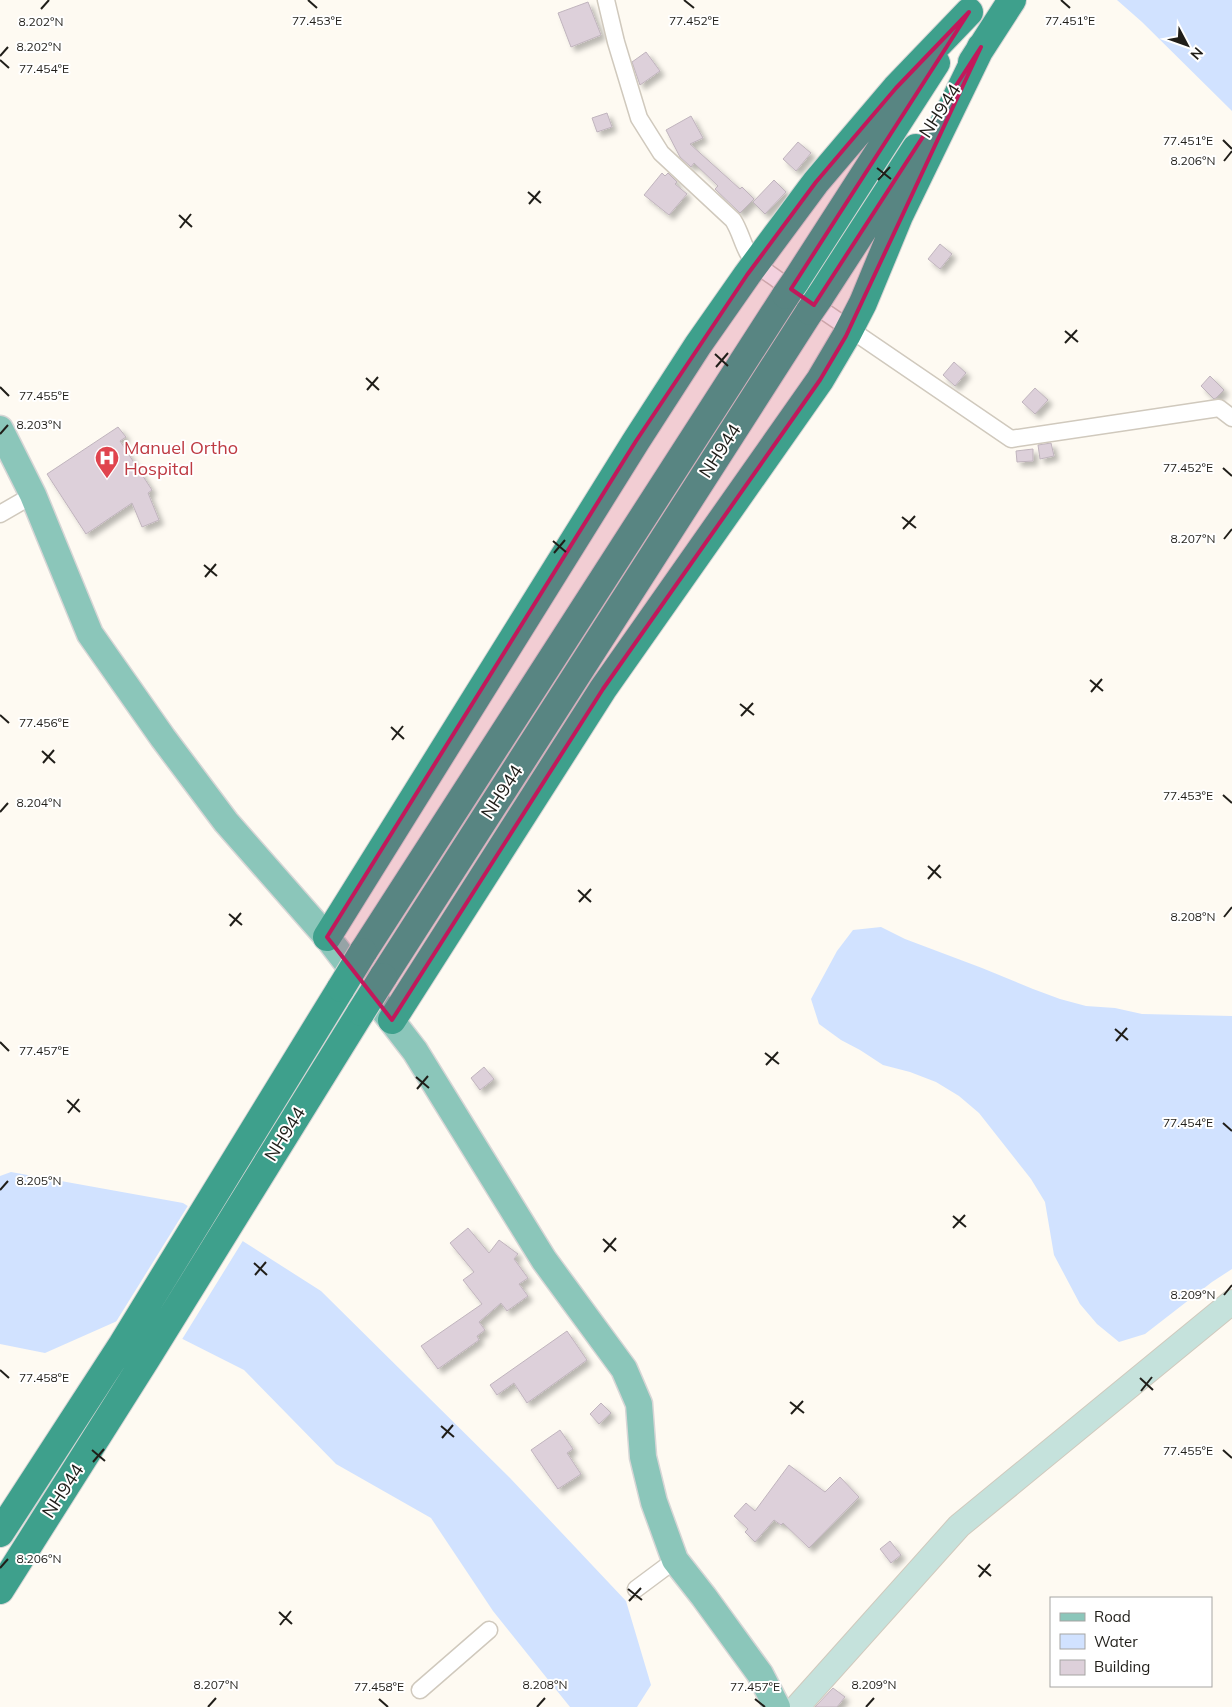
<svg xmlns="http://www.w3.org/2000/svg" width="1232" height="1707" viewBox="0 0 1232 1707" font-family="Mulish,sans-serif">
  <defs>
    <filter id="shadow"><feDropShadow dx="4.5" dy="4.5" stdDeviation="2.5" flood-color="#0004"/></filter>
  </defs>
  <rect width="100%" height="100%" fill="#fefaf2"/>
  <path fill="#d1e2ff" d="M1117,0H1232V111L1142,22Z
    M881,927L905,939L982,968L1033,989L1060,999L1086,1006L1115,1008L1142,1014L1232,1016V1269L1212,1282L1145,1334L1119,1342L1097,1324L1080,1304L1054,1255L1045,1202L1031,1179L979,1113L959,1096L936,1082L910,1072L883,1065L860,1050L841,1040L819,1024L811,999L837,951L853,930Z
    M11,1172L183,1203L321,1291L510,1478L626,1601L651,1685L637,1707H570L493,1611L431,1518L336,1464L244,1370L133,1314L45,1353L0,1344V1176Z"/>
  <path fill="#fefaf2" d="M189,1204L244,1239L181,1341L133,1316L114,1325Z"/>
  <path fill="#ddd0da" stroke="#c0b4bd" filter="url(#shadow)" d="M588,2L601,35L571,47L558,13Z
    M646,52L660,71L640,85L632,62Z
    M607,113L612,127L597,132L592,118Z
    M691,116L703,138L690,144L740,189L742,187L754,199L740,213L715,189L718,186L694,163L691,167L680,157L666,130Z
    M798,142L811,153L796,171L783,159Z
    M662,173L665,176L668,173L677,182L675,184L687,194L669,215L644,195Z
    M774,180L786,192L765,214L753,202Z
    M940,244L952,254L940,269L928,259Z
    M954,362L966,373L955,386L943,375Z
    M1210,376L1224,390L1216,398L1214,399L1201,386Z
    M1035,388L1048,400L1035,414L1022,402Z
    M118,427L126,437L120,441L152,490L148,493L159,520L142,527L132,503L86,534L47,474Z
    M1051,443L1054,456L1040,459L1038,445Z
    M1033,449V461L1017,462L1016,451Z
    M484,1067L494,1079L480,1090L471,1078Z
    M468,1228L489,1253L499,1240L518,1254L514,1259L528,1278L519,1284L528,1296L507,1311L501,1303L479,1322L485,1330L477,1336L479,1340L438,1369L421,1346L482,1304L463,1280L474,1272L450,1243Z
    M567,1331L587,1360L527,1403L514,1383L497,1395L490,1385Z
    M601,1403L611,1413L599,1424L590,1414Z
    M560,1430L573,1449L567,1453L581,1474L558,1489L531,1450Z
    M789,1465L825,1492L840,1477L859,1497L809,1548L783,1523L781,1525L774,1520L755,1542L745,1532L748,1529L734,1516L746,1503L755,1511Z
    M890,1541L901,1555L891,1563L880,1549Z
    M833,1688L845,1697L837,1707H815Z"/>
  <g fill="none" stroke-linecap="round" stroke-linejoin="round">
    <defs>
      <path id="street" d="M606,0L616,42L639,118L661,153L733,220C740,231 742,242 748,253C755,265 767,272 778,280L1011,439L1219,408L1232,418
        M0,514L33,495
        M636,1589L675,1560
        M420,1690L489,1630"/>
      <path id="secondary" d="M797,1707L959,1526L1232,1302"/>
      <path id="primary" d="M0,429L33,495L90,634L163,738L226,822L327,937L415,1051L544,1260L624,1369L639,1404L643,1457L654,1502L675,1560L704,1597L760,1674L777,1707"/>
      <path id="highway" d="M972,62L1012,0
        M795,282L936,63
        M819,298L916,148
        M327,937L636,441L698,345L747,275L816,182L896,88L969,12
        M363,952L786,295
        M383,977L810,311
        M392,1020L603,689L820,380L846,336L863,303L899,216L981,47
        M0,1533L122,1345L341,988
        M0,1590L146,1359L361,1012"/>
    </defs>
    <use href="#street" stroke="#d0c9bd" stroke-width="19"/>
    <use href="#secondary" stroke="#d0c9bd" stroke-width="26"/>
    <use href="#primary" stroke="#d7d6d6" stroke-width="29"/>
    <use href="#highway" stroke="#d7d6d6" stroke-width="30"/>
    <use href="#street" stroke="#fff" stroke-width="16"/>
    <use href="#secondary" stroke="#c5e2dc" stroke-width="24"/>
    <use href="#primary" stroke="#8bc6ba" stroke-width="26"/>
    <use href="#highway" stroke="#3ea08c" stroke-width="28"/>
    <defs>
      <path id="highway-bridge" d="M786,295L795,282
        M810,311L819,298
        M341,988L363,952
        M361,1012L383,977"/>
    </defs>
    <use href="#highway-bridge" stroke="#d7d6d6" stroke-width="30" stroke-linecap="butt"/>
    <use href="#highway-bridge" stroke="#3ea08c" stroke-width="28"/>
  </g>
  <path fill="#c2185b" fill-opacity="0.2" stroke="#c2185b" stroke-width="4" stroke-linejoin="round" d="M969,12L791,289L814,305L981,47L846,336L820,380L603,689L392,1020L327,937L636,441L747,275L816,182L896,88Z"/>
  <path fill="none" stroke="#201e19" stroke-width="2" d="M308,0L317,8M684,0L694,8M1061,0L1070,8M41,9L49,0M0,56L8,47M0,60L9,68M1223,140L1232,149M1224,161L1232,151M877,168L891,179M878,180L890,167M528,192L541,203M529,204L540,191M179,215L192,227M180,228L191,214M1065,331L1078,342M1065,343L1077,330M715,354L728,366M716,367L728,353M366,378L379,390M0,387L9,396M367,390L378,377M0,434L8,425M1223,468L1232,476M902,517L916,528M903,529L915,516M1224,539L1232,529M553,541L566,552M554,553L565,540M204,565L217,576M205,577L216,564M1090,680L1103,691M1091,692L1102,679M740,704L754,715M0,715L9,723M741,716L753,703M391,727L404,739M392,740L403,726M42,751L55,763M43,763L54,750M1223,795L1232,803M0,812L8,803M928,866L941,878M928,879L940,865M578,890L591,902M579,902L591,889M229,914L242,925M1224,917L1232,907M230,926L241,913M1115,1029L1128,1040M1116,1041L1127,1028M0,1042L9,1051M765,1053L779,1064M766,1065L778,1052M416,1077L429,1088M417,1089L428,1076M67,1100L80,1112M68,1113L79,1099M1223,1123L1232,1131M0,1190L8,1181M953,1216L966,1227M953,1228L965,1215M603,1239L616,1251M604,1252L616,1238M254,1263L267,1275M255,1275L266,1262M1224,1295L1232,1285M0,1370L9,1378M1140,1378L1153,1390M1141,1391L1152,1377M790,1402L804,1413M791,1414L803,1401M441,1426L454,1437M442,1438L453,1425M92,1450L105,1461M1223,1450L1232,1458M93,1462L104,1449M978,1565L991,1576M0,1568L8,1559M979,1577L990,1564M628,1589L642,1600M629,1601L641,1588M279,1612L292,1624M280,1625L291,1611M379,1699L388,1707M755,1699L765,1707M208,1707L216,1698M537,1707L545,1698M866,1707L874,1698"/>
  <defs>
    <symbol id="hospital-pin" viewBox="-11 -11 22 30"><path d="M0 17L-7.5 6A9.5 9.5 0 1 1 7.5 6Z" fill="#e0444e" stroke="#fff"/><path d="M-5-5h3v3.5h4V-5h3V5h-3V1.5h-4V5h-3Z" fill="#fff"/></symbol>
  </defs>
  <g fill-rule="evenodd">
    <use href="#hospital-pin" x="93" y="444" width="28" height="38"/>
  </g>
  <g text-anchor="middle" stroke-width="4" stroke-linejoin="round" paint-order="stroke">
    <g font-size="18" fill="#201e19" stroke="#fff">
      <text transform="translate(940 111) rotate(-57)" y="6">NH944</text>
      <text transform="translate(720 451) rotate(-57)" y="6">NH944</text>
      <text transform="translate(502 792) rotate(-57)" y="6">NH944</text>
      <text transform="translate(285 1134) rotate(-58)" y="6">NH944</text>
      <text transform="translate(63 1491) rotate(-57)" y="6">NH944</text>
    </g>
    <g font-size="18" fill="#be3a42" stroke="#fff" text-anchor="start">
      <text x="124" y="454">Manuel Ortho<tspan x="124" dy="21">Hospital</tspan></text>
    </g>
  </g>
  <g font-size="12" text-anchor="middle" fill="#201e19" stroke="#fff" stroke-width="4" stroke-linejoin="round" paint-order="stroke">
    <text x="317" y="25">77.453°E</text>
    <text x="694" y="25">77.452°E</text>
    <text x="1070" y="25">77.451°E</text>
    <text x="41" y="26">8.202°N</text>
    <text x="39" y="51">8.202°N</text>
    <text x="44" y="73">77.454°E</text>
    <text x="1188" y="145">77.451°E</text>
    <text x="1193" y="165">8.206°N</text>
    <text x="44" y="400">77.455°E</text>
    <text x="39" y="429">8.203°N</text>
    <text x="1188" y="472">77.452°E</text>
    <text x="1193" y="543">8.207°N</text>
    <text x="44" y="727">77.456°E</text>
    <text x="1188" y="800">77.453°E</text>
    <text x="39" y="807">8.204°N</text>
    <text x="1193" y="921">8.208°N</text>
    <text x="44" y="1055">77.457°E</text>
    <text x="1188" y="1127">77.454°E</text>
    <text x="39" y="1185">8.205°N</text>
    <text x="1193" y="1299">8.209°N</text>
    <text x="44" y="1382">77.458°E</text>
    <text x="1188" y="1455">77.455°E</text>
    <text x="39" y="1563">8.206°N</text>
    <text x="216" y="1689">8.207°N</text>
    <text x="545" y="1689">8.208°N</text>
    <text x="874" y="1689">8.209°N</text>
    <text x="379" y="1691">77.458°E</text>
    <text x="755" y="1691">77.457°E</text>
  </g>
  <rect x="1050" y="1597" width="162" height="90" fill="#ffffff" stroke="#a6a5a3"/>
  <rect x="1060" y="1613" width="25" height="8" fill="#8bc6ba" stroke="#a6a5a3"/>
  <text x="1094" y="1622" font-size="15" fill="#201e19">Road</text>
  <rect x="1060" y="1634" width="25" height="15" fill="#d1e2ff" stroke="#a6a5a3"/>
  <text x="1094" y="1647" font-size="15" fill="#201e19">Water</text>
  <rect x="1060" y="1660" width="25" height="15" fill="#ddd0da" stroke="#a6a5a3"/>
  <text x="1094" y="1672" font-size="15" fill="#201e19">Building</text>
  <g transform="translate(1187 45) rotate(131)" stroke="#ffffff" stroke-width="4" paint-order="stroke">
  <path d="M0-4L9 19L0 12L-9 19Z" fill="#201e19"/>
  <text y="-8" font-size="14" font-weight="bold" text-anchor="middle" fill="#201e19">N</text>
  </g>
</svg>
